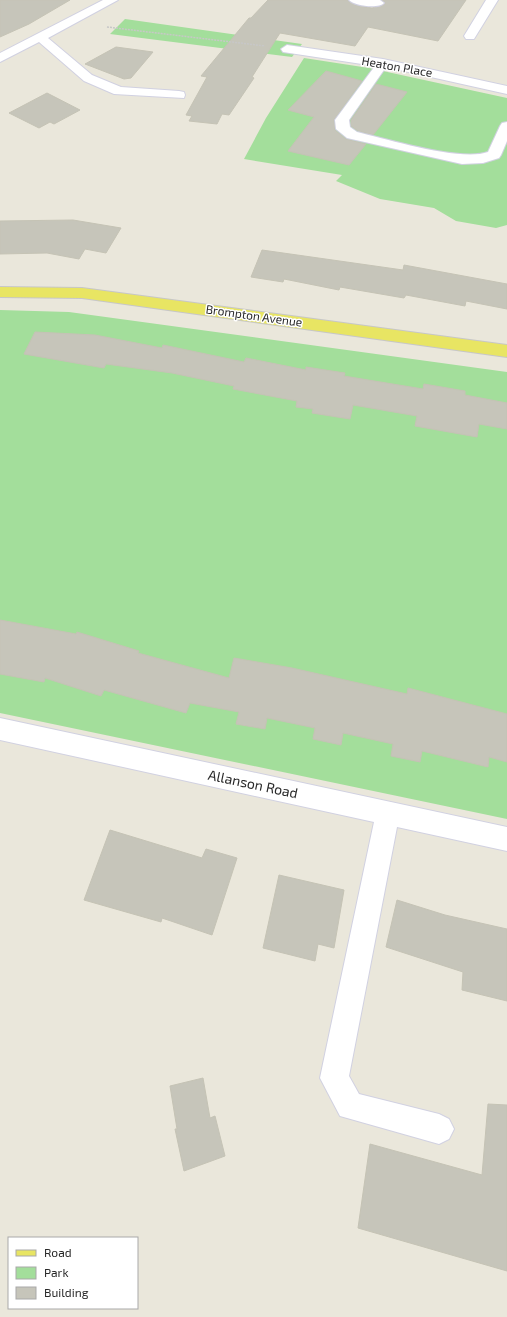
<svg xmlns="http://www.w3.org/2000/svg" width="507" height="1317" viewBox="0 0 507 1317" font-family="'Exo 2',sans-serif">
  <rect width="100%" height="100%" fill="#eae7db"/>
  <path fill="#a3de9b" d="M125,19L302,44L292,57L110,34Z
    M304,58L369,68L507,98V225L496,228L456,221L434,208L380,199L336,181L342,175L244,159L266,118Z
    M0,310L69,312L507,372V819L0,713Z"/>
  <path fill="#c6c5ba" stroke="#c5c3b5" d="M0,0H70L29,24L0,37Z
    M268,0H348L356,5L372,8L385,4L382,0H466L438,41L368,27L355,46L280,33L252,77L254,78L229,115L222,114L217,124L189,121L192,116L186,115L207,77L201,76L249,18H251Z
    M116,47L153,52L131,78L124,79L85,64Z
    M326,71L362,81L334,120L335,130L346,139L366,144L349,165L288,151L314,117L288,110Z
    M376,84L407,92L373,135L358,131L351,126V120Z
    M47,93L80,110L54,124L50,122L39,128L9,113Z
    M73,220L121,228L106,253L85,249L79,259L47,253L0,254V221Z
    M262,250L403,270L404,265L507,284V309L466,301L465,306L406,295L404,298L340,287L339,290L284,279L283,282L251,277Z
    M35,332L95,335L162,348L163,345L244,362L246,358L306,370V367L345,373L344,376L423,389L424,384L465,391V395L507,403V429L479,424L477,437L415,426L417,416L353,405L350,419L312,413L313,409L296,407L297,401L233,389L234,386L172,373L106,364L104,368L24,354Z
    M0,620L76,634L77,632L139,651L138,653L229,678L234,658L292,668L407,694L408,688L507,714V762L489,757L488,767L422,751L420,762L391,756L393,744L343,733L341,745L313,739L315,728L267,718L265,729L236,724L239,712L190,703L186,713L104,690L101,696L45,678L44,682L0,674Z
    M110,830L202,858L206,849L237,858L212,935L162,918L161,922L84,900Z
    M279,875L344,890L334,948L318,944L315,961L263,948Z
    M397,900L445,915L507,929V1001L462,990L463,972L386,947Z
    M203,1078L210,1118L215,1116L225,1156L184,1171L175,1129H177L170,1086Z
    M488,1104L507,1105V1271L358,1228L370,1144L482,1175Z"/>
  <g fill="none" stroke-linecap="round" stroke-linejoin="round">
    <defs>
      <path id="minor" d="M103,0H118L48,38L92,75L121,87L179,91L184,92L185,95L184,98L114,94L84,81L39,42L0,62V53Z
        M349,0H380L384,3C379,9 354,6 349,0Z
        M486,0H498L474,39H466L464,36Z
        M287,45L383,59L507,86V94L386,67L349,120L350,127L357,132C387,139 461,162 488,152L500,126L502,123L507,122V141L501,155L499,158L483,163L462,164L347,138L336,129L335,120L375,66L283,52L281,49Z
        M0,718L507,827V851L397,827L349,1076L359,1094L439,1114L449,1119L454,1129L449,1139L439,1144L340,1116L320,1078L374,822L0,740Z"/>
      <path id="major" d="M0,287L82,288L507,345V357L82,298L0,297Z"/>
    </defs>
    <use href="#minor" stroke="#d1d1e1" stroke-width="2"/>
    <use href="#major" stroke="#c7c7c7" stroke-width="2"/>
    <path stroke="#c7c7c7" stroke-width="1.5" stroke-dasharray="2 1" stroke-linecap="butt" d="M107,27L265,46"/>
    <use href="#minor" fill="#fff" fill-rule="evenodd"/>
    <use href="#major" fill="#e8e563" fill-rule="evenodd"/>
  </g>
  <g text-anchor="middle" stroke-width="3" stroke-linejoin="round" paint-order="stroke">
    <g font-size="12" fill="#292929" stroke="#fff">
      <text transform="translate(397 67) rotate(10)" y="4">Heaton Place</text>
      <text transform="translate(254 316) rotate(8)" y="4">Brompton Avenue</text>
    </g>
    <g font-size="14" fill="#292929" stroke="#fff">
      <text transform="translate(253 784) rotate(12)" y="5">Allanson Road</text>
    </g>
  </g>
  <rect x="8" y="1237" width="130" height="72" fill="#ffffff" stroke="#a9a9a9"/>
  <rect x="16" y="1250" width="20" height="6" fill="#e8e563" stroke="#a9a9a9"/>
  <text x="44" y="1257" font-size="12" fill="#292929">Road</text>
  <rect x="16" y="1267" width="20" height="12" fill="#a3de9b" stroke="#a9a9a9"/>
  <text x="44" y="1277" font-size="12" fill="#292929">Park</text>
  <rect x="16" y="1287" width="20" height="12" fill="#c6c5ba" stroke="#a9a9a9"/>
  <text x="44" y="1297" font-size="12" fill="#292929">Building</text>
</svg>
